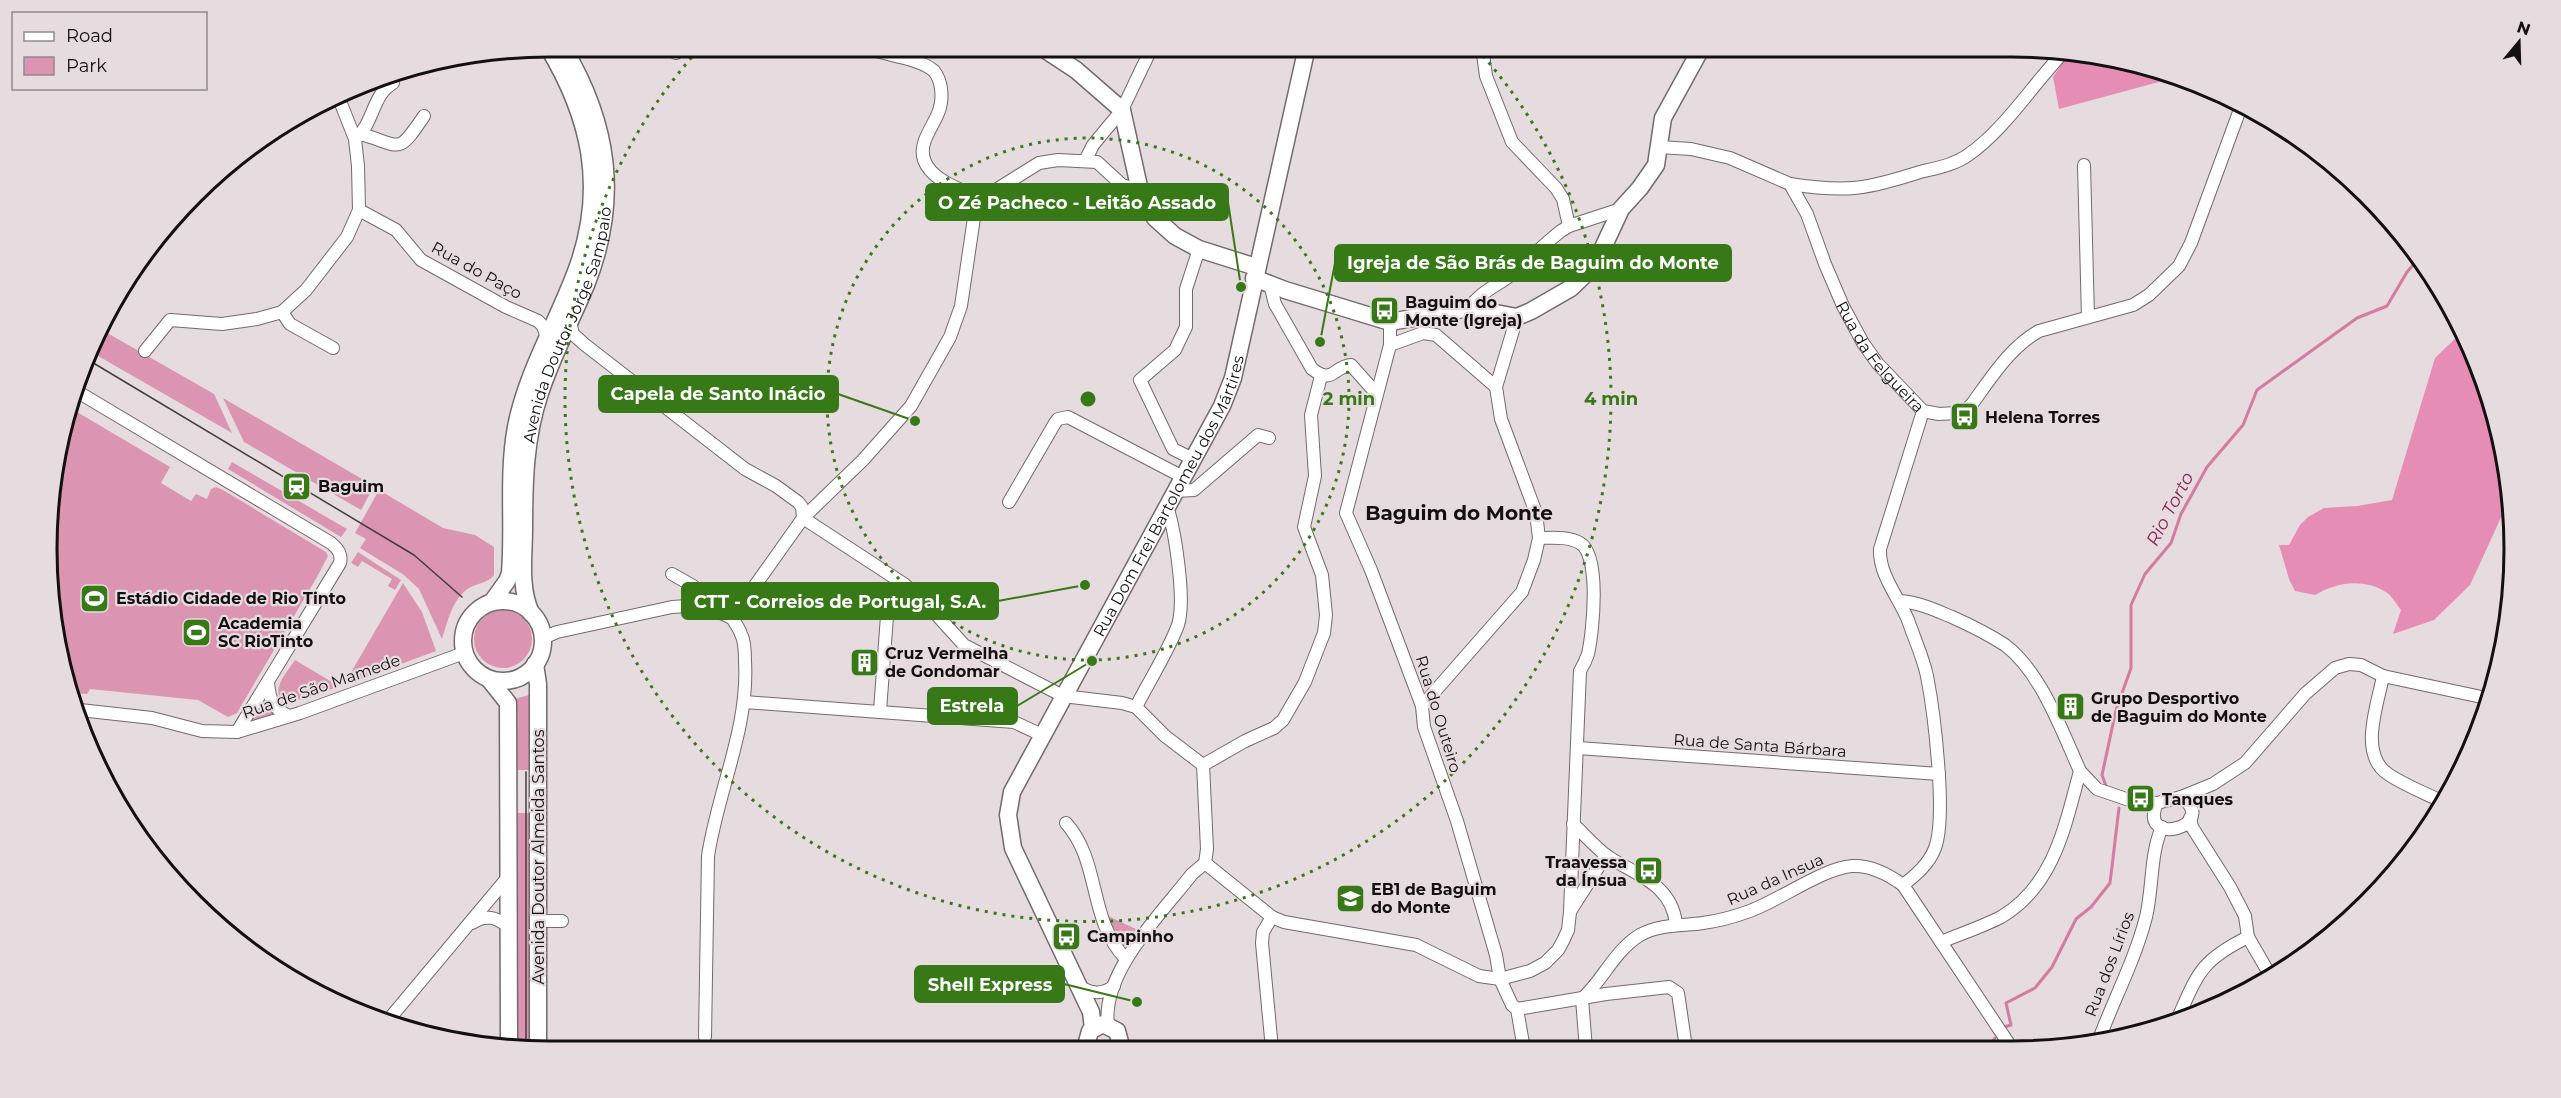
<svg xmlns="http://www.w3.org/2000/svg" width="2561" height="1098" viewBox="0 0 2561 1098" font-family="Montserrat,sans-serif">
  <rect width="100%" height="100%" fill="#e6dbdf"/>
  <path fill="#db95b3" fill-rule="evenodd" d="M102,330L214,394L232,433L93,353Z
    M223,398L374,486L361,510L244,442Z
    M72,409L170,467L161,483L191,501L196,494L207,499L211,489L216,487L223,490L326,552L328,556L317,577L237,713L228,717L198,700L90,689L87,694L73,693L56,647L47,549L56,451Z
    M232,462L347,529L341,537L228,469Z
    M379,490L443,528L475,535L494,547V575C488,583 478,583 469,588C452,599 448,621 442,639L419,589L404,575L360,548L366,539L355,533Z
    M358,552L401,580L395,590L388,586L392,579L362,561L358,567L351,563Z
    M403,583L422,612L436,651L347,684L346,681Z
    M474 639a29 29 0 1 1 58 0a29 29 0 1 1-58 0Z
    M295,660L337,685L338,687L291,702L282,701C271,688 288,671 295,660Z
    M532,694V1049L516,1046L512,700ZM518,770H530V813H517Z
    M265,699L274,714L254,721L252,719Z
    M1106,915L1138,930L1121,950Z"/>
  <path fill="#e68db5" d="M2074,57L2174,73L2181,76L2059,109L2053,77L2063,62Z
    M2464,330L2497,419L2510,498L2470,585L2434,620L2393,634L2401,610C2397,605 2392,596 2386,592C2363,578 2337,582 2315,595L2295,591L2289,579L2279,545H2289L2300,525L2308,517L2324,508L2357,506L2392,500L2435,358Z"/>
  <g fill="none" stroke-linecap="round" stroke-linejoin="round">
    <path stroke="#d37ba3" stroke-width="3" d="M2106,786L2102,775L2116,710L2131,668V605L2145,574L2171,543L2181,514L2207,467L2243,425L2257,390L2357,318L2387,306L2407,272L2420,257
      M2004,1027L2011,1025L2006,1003L2035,988L2052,967L2076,919L2091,907L2110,883L2119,808
      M1989,1047L1995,1038"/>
    <defs>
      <g id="street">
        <path d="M666,47L676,53"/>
        <path d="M864,47C883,55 920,58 934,71C938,76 940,82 941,88C944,112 933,120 925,140C912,174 958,190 983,198"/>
        <path d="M1482,47L1486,76L1512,142L1556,188L1563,199L1569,226"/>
        <path d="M361,134C402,146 397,156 424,116"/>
        <path d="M356,138C374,123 372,95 393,83"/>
        <path id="s1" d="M1659,147L1691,149L1730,158L1790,184L1807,214L1825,264L1843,306L1863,343L1878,364L1923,411L1939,414L1956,413L1966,410L1972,404C1991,378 2010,347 2039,331L2133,305L2149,295L2179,266L2191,243L2242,104"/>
        <path d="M1086,159L1093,145L1122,110L1152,47"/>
        <path d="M2084,165L2088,317"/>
        <path d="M1790,184C1847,193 1867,189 1920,172C1936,168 1954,165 1968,155C2003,131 2032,86 2061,55"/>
        <path d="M359,210L396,230L421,260L506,307L538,321L543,326L547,338"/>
        <path d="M1270,284L1275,304L1312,369C1334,385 1332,367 1351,365L1376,393"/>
        <path d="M1469,308C1480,292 1497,286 1512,274C1529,260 1544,244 1561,231L1569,226L1621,209"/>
        <path d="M282,312L290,324L333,348"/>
        <path d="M570,322L573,334L584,344L745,469L776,486L798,502L802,507L803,518L904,584L926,603L964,645L1063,696L1122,703L1136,707L1165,736L1203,765"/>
        <path d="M1390,322V345L1346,513L1371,570L1422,706L1424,727L1457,821L1496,955L1500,979L1512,1005L1517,1009L1524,1049"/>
        <path d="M1390,345L1423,333L1436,335L1496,387"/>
        <path d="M145,351L170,320L222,324L257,319L282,312L306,290L347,237L359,210L358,166L355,139L338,96"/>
        <path d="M78,392L331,543C338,549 342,554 340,563L237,732"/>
        <path d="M1193,459L1173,449L1140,380L1175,350L1186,327V289L1199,249"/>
        <path d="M1175,491L1194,490L1258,435L1269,438"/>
        <path d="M1009,502L1055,423L1058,419L1068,417L1183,477"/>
        <path d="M672,574L693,586L703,605"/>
        <path d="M1899,601C1918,602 1935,610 1952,617C1970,625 1988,634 2005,645C2041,672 2062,731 2080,771L2097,789L2132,801L2157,803L2181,797L2213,784L2245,763L2305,694L2335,668L2349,664L2361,665L2383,676L2491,699"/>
        <path d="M543,638L557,632L672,607L703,605L732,618"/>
        <path d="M2383,676C2378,704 2358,754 2388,774C2404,785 2425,793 2443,802"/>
        <path d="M268,683C270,701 272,708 289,716"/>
        <path d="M745,702L1014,722L1042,735"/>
        <path d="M1422,706L1522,592L1534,560L1539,538L1536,513L1501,419L1496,387L1517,317"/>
        <path d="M1136,707C1149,681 1168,652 1178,625C1186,600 1175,531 1167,506"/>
        <path d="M80,710L152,718L202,731L237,732L300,713L464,653"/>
        <path d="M880,711L889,589"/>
        <path d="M1578,748L1939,774"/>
        <path d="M2157,803C2137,849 2222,826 2181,797"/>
        <path d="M2190,818L2192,827L2230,887L2245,916L2248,937L2270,975"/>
        <path d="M1066,823C1101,862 1088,919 1125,958"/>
        <path d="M1573,824C1584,834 1595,847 1607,856C1636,875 1672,884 1676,924"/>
        <path d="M1205,863L1272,917L1284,922L1416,945L1479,976L1500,979L1530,971L1545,963L1558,950L1563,941L1568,930L1570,912L1580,671C1583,666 1586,660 1588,654C1593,632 1601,555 1580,543C1568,536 1551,538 1539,538"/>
        <path d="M1903,885C1916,875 1929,864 1935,848C1947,816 1934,712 1927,676C1923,657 1914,638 1908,620C1898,596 1879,575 1880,549L1923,411"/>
        <path d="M1571,910L1606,855"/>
        <path d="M1272,917L1263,932L1262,943L1272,1049"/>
        <path d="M538,921H562"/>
        <path d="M472,923C486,914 496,917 509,927"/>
        <path d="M1941,942C1960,934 1982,927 2001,917C2054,886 2065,826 2080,771"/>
        <path d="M1079,986C1091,994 1102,995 1114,986"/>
        <path d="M1582,999C1603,980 1615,950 1640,935C1659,924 1682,926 1703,923C1718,921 1733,917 1747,912C1777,902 1823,868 1852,866C1871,865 1888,874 1903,885L2011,1047"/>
        <path d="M1582,999L1586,1049"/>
        <path d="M1517,1009L1606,994L1669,987L1678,993L1686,1048"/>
        <path d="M2177,1020C2198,973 2200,961 2248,937"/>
        <path d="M385,1024L508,877"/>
        <path d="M1108,1025C1101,972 1162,913 1192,874L1205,863L1207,849L1203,765L1245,741L1274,728L1283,720L1305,682L1324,633L1326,615L1322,575L1304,527L1315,476L1311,415L1321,376"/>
        <path d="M705,1037L708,856C718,790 749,728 745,661C745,653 745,641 741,634C739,628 735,623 732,618L803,518L863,460L911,406L950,337L961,306L975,211L983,198L1039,163L1058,160L1097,162L1122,185L1140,191"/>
        <path d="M2098,1042C2113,1001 2135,960 2146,917C2153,888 2150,854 2162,827"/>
      </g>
      <g id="secondary">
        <path d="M1041,47L1076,70L1122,110L1140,191L1155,218L1175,236L1199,249L1256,267"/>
        <path d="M1254,278L1285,290L1390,322L1469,308L1517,317L1531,311L1571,288L1595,265L1621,209L1640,188L1656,165L1663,118L1702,47"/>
        <circle cx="503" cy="641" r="40"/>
        <path d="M492,602L507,581L510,573C514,524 507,476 516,427C527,370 559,320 578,266C606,186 590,117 548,47"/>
        <path id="s2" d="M531,613C519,587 524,556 524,528C524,482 525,438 540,393C552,356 571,321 586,285C620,200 609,124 563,47"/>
        <path d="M535,664L538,684V1050"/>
        <path d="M489,679L508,703L509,1045"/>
        <path id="s3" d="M1093,1028L1091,1012L1013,848L1008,815L1012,792L1222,406L1233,378L1307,47"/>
        <path d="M1089,1050L1087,1042L1090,1031L1103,1024L1117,1031L1120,1042L1117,1050"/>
      </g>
    </defs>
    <use href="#street" stroke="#736a6d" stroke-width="14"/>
    <use href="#secondary" stroke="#736a6d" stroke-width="19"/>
    <use href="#street" stroke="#fff" stroke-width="12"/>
    <use href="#secondary" stroke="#fff" stroke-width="16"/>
    <path stroke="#413d3e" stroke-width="1.5" d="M90,361L414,555L462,597
      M526,772V1048"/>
  </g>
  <g fill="none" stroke="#387917" stroke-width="3" stroke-dasharray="3 6">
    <circle cx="1088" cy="399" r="261"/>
    <path d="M1477 49A523 523 0 1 1 699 49"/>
  </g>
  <defs>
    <symbol id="bus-square" viewBox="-11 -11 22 22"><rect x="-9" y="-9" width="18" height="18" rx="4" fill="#387917" stroke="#e6dbdf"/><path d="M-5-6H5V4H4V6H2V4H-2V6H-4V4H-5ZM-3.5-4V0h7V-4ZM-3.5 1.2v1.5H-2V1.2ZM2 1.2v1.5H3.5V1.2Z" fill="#fff"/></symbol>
    <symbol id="station-square" viewBox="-11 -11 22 22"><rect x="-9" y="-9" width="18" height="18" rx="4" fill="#387917" stroke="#e6dbdf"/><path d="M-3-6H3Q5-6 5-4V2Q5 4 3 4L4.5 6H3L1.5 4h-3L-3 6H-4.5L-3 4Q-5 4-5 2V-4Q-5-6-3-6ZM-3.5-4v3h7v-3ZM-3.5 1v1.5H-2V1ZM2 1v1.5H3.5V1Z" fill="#fff"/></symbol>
    <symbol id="stadium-square" viewBox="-11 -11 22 22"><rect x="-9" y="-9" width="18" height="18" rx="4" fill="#387917" stroke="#e6dbdf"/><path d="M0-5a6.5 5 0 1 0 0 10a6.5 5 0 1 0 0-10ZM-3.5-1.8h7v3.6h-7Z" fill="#fff"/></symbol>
    <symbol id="building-square" viewBox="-11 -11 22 22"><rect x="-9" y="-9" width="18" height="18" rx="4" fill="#387917" stroke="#e6dbdf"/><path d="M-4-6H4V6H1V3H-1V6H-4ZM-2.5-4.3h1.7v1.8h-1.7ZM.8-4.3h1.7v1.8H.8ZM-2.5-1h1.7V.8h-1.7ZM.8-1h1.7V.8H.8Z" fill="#fff"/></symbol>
    <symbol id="school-square" viewBox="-11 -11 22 22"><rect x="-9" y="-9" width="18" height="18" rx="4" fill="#387917" stroke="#e6dbdf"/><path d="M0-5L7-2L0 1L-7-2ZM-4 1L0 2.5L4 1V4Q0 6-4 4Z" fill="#fff"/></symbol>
  </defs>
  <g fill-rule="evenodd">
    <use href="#bus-square" x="1368" y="294" width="33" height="33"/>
    <use href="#bus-square" x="1948" y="400" width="33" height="33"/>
    <use href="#station-square" x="280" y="470" width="33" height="33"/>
    <use href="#stadium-square" x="78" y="582" width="33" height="33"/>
    <use href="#stadium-square" x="180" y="616" width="33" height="33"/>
    <use href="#building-square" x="848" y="646" width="33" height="33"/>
    <use href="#building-square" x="2054" y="690" width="33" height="33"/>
    <use href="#bus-square" x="2124" y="782" width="33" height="33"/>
    <use href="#bus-square" x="1632" y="854" width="33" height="33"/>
    <use href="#school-square" x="1334" y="882" width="33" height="33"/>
    <use href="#bus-square" x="1050" y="920" width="33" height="33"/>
  </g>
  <g text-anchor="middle" stroke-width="4.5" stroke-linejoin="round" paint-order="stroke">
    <g font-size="16" fill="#131011" stroke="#e6dbdf">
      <text transform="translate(477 270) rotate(29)" y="6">Rua do Paço</text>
      <text dy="6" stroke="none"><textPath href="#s2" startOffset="296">Avenida Doutor Jorge Sampaio</textPath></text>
      <text dy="6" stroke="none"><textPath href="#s1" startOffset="334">Rua da Felgueira</textPath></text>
      <text dy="6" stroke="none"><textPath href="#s3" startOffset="590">Rua Dom Frei Bartolomeu dos Mártires</textPath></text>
      <text transform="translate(321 686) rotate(-19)" y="6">Rua de São Mamede</text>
      <text transform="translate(1439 714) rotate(73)" y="6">Rua do Outeiro</text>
      <text transform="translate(1760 745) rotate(4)" y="6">Rua de Santa Bárbara</text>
      <text transform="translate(538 857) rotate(-90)" y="6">Avenida Doutor Almeida Santos</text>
      <text transform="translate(1775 879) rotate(-24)" y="6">Rua da Insua</text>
      <text transform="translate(2109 964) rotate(-69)" y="6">Rua dos Lírios</text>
    </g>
    <g font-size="16" font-weight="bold" fill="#131011" stroke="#e6dbdf" text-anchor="start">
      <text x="1405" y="308">Baguim do<tspan x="1405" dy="18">Monte (Igreja)</tspan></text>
      <text x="1985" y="423">Helena Torres</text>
      <text x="318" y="492">Baguim</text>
      <text x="116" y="604">Estádio Cidade de Rio Tinto</text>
      <text x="218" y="629">Academia<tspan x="218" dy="18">SC RioTinto</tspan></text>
      <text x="885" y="659">Cruz Vermelha<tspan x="885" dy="18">de Gondomar</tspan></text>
      <text x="2091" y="704">Grupo Desportivo<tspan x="2091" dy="18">de Baguim do Monte</tspan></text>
      <text x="2162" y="805">Tanques</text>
      <text x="1627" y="868" text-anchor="end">Traavessa<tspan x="1627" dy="18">da Ínsua</tspan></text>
      <text x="1371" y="895">EB1 de Baguim<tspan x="1371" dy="18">do Monte</tspan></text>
      <text x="1087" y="942">Campinho</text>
    </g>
    <g font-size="18" font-style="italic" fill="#89225a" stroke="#e6dbdf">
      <text transform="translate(2170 509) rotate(-62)" y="6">Rio Torto</text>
    </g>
    <g font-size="20" font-weight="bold" fill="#131011" stroke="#e6dbdf">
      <text x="1459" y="520">Baguim do Monte</text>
    </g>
  </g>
  <path d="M0 0H2561V1098H0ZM549 57H2012A492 492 0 0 1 2504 549V549A492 492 0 0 1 2012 1041H549A492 492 0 0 1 57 549V549A492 492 0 0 1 549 57Z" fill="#e6dbdf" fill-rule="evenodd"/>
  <path fill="none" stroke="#131011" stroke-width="3" d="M549 57H2012A492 492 0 0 1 2504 549V549A492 492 0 0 1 2012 1041H549A492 492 0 0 1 57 549V549A492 492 0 0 1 549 57Z"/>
  <circle cx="1088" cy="399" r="9" fill="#387917" stroke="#e6dbdf" stroke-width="3"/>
  <g font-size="18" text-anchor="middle" font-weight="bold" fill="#387917" stroke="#e6dbdf" stroke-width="4.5" stroke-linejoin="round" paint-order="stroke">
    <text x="1349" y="405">2 min</text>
    <text x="1611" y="405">4 min</text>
  </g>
  <path fill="none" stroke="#387917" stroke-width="2" d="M1241 287L1228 202M1320 342L1335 263M915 421L838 394M1085 585L998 601M1092 661L1017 706M1137 1002L1064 984"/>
  <g fill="#387917" stroke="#e6dbdf" stroke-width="2">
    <circle cx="1241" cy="287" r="6"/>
    <circle cx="1320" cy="342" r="6"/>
    <circle cx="915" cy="421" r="6"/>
    <circle cx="1085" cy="585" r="6"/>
    <circle cx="1092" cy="661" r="6"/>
    <circle cx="1137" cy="1002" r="6"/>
  </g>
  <g fill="#387917" stroke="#387917" stroke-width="2">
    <rect x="926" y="184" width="302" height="36" rx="6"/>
    <rect x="1335" y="245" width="396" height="36" rx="6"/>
    <rect x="599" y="376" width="239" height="36" rx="6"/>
    <rect x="682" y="583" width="316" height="36" rx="6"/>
    <rect x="928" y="688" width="89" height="36" rx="6"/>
    <rect x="915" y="966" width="149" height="36" rx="6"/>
  </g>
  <g font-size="18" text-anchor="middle" font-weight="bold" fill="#fff">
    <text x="1077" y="209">O Zé Pacheco - Leitão Assado</text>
    <text x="1533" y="269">Igreja de São Brás de Baguim do Monte</text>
    <text x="718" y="400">Capela de Santo Inácio</text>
    <text x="840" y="608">CTT - Correios de Portugal, S.A.</text>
    <text x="972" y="712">Estrela</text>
    <text x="990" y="991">Shell Express</text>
  </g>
  <rect x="12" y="12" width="195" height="78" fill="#e6dbdf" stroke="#928a8d" stroke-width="1.5"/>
  <rect x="24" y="32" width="30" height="9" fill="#ffffff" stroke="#928a8d" stroke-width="1.5"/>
  <text x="66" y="42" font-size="18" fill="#131011">Road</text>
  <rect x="24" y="57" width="30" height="18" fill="#db95b3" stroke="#928a8d" stroke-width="1.5"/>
  <text x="66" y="72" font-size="18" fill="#131011">Park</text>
  <g transform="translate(2519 42) rotate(19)" stroke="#e6dbdf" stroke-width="4.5" paint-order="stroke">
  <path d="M0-4.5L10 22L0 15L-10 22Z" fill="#131011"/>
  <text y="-9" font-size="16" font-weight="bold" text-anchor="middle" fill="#131011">N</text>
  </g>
</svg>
